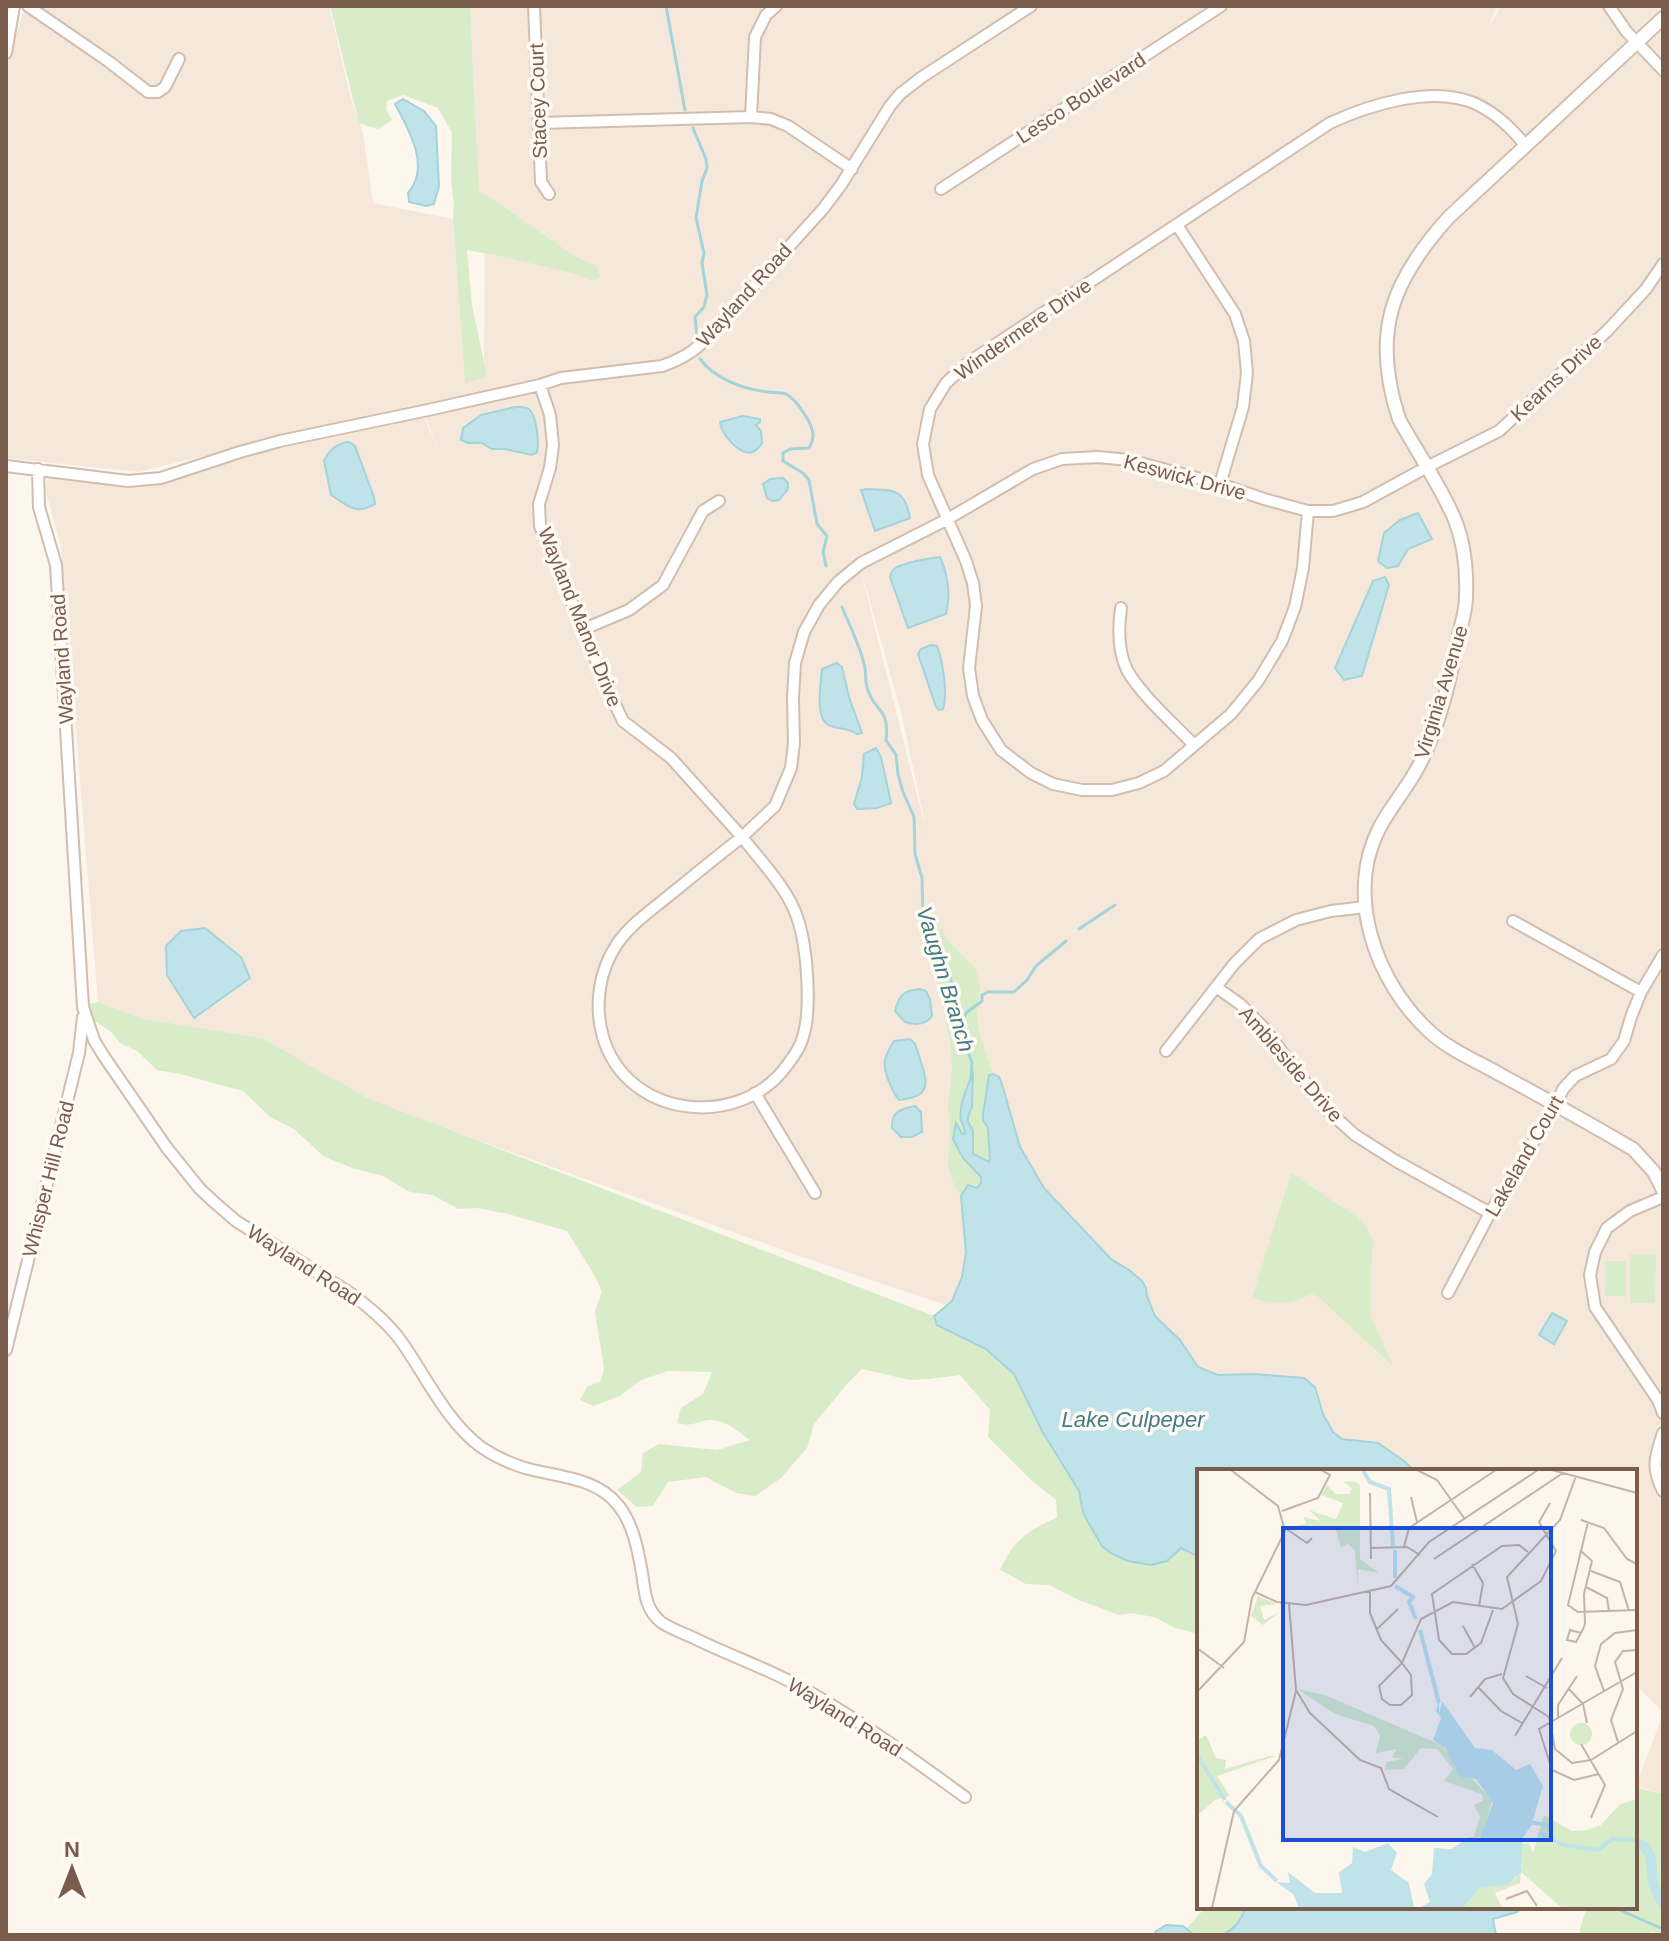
<svg xmlns="http://www.w3.org/2000/svg" width="1669" height="1941" viewBox="0 0 1669 1941" font-family="Arial,sans-serif">
  <rect width="100%" height="100%" fill="#fdf6ec"/>
  <path fill="#f5e8da" fill-rule="evenodd" d="M25,6H329L351,99L363,133L373,203L453,219L465,380L484,373L485,194L479,190L470,6H1497L1488,28L1501,6H1663V1712L1635,1684V1471H1330L981,1317L805,1258L441,1127L366,1098L262,1038L140,1018L98,1002L61,546L46,492L47,480L55,478L88,480L139,488L212,468L263,452L424,418L445,463L420,406L421,412L252,444L139,472L6,458V70ZM857,556L902,716L924,819L923,818Z
    M1663,1714V1794L1636,1786Z"/>
  <path fill="#d8ecc9" d="M330,6H470L479,190L576,257L597,266L600,277L592,281L576,274L499,256L467,250L472,305L487,377L465,383L453,219L454,206L451,179L452,133L438,108L403,95L387,101L386,109L392,120L378,129L359,123Z
    M929,911L952,945L976,969L980,986L977,1010L979,1032L993,1074L989,1076L983,1120L988,1127L989,1162L972,1154L973,1130L968,1122V1117L972,1106L974,1086L972,1075C968,1090 958,1105 962,1121C963,1125 965,1129 965,1134H962L956,1125C955,1129 953,1134 953,1138C956,1156 979,1168 981,1183L977,1188L963,1191L961,1196L953,1183L948,1166L950,1123L948,1105L952,1070L951,1048L938,982L935,954L927,939Z
    M98,1002L140,1018L262,1038L367,1098L934,1316L937,1325L986,1349L1014,1373L1042,1431L1079,1491L1177,1549L1184,1547L1199,1555V1634L1175,1628L1154,1617L1131,1613L1119,1615L1079,1600L1049,1585L1026,1584L1000,1570C1014,1539 1027,1532 1057,1517L1056,1500L1032,1481L988,1437L990,1410L960,1375L929,1379L910,1380L862,1369L847,1384L814,1424L807,1448L781,1478L755,1496L736,1493L706,1477L668,1482L653,1506L637,1507L617,1490L641,1472L643,1453L659,1444L717,1450L750,1440C737,1431 725,1419 709,1420C692,1422 696,1427 677,1423L681,1408L703,1394L712,1372L668,1371L641,1380L620,1396L593,1406L580,1400L587,1387L601,1381L604,1368L595,1311L602,1292L595,1276L567,1231L508,1214L477,1208L458,1209L433,1195L410,1192L383,1176L352,1168L323,1156L295,1130L269,1116L243,1091L180,1074L157,1070L137,1051L120,1043L111,1032L89,1017L87,1004Z
    M1291,1173L1357,1217L1366,1227L1373,1240L1371,1270V1317L1393,1366L1313,1292C1293,1306 1275,1305 1252,1298Z
    M1630,1254H1656L1655,1303H1630Z
    M1626,1261V1296H1605V1261Z
    M1635,1787L1663,1794V1935L1650,1931L1653,1935H1580V1929L1587,1907H1635Z
    M1206,1907H1248V1915L1226,1935H1187L1183,1932Z"/>
  <path fill="#bfe3e8" stroke="#a5d3da" stroke-width="2" d="M403,99L424,111L436,126L439,186L434,204L426,206L409,202L408,193C431,167 409,130 395,104Z
    M515,407C519,407 525,406 529,409C537,416 539,442 537,452L532,455L505,449H492L482,443H468L461,440L463,428L481,415Z
    M743,416L760,419V422L756,425L761,431L762,443C759,447 757,451 752,452C739,456 721,433 720,422Z
    M349,442L355,446L374,497L375,504C355,516 347,505 331,495L324,461C329,450 336,443 349,442Z
    M783,478L788,483V489L779,500L772,501L767,498L763,484L770,479Z
    M867,489C892,490 905,488 910,518L875,531L861,490Z
    M1418,513L1432,539L1408,549L1398,566L1387,568L1378,561L1384,533L1400,520Z
    M940,557C948,575 951,596 946,614L908,628L890,577C891,575 891,572 893,570C899,563 930,558 940,557Z
    M1385,577L1389,585L1362,676L1344,680L1335,668L1373,581Z
    M931,645L937,646C943,661 948,695 943,709L939,710L936,707L918,654L921,649Z
    M837,663L842,667L849,697L862,733L857,734C849,727 836,730 827,724C815,716 821,681 822,669Z
    M876,748L881,757L891,803L877,808L857,809L854,804L862,777L864,754Z
    M205,928L241,957L250,978L194,1018L167,975L166,946L181,931Z
    M920,989L926,991L930,999L932,1016C926,1025 915,1025 905,1022L895,1011C899,995 904,990 920,989Z
    M910,1039C917,1044 916,1048 919,1056C927,1081 934,1097 899,1100C892,1091 883,1072 885,1060C886,1054 891,1046 894,1041Z
    M973,1071L972,1106L968,1117V1122L973,1130V1154L989,1162L990,1160L988,1128L983,1120V1115L989,1075L993,1074L999,1077L1002,1084L1020,1147L1044,1188L1111,1259L1129,1270L1142,1281L1146,1288L1147,1296L1155,1316L1180,1340L1198,1367L1218,1375L1253,1374L1304,1378L1315,1387L1323,1414L1333,1432L1342,1439L1378,1443L1404,1461L1415,1471H1199V1557L1181,1548L1167,1561L1151,1565L1128,1561L1112,1554L1102,1546L1088,1522L1083,1512L1079,1491L1042,1431L1014,1374L986,1349L937,1325L934,1316L952,1301L962,1277L966,1253L961,1196L968,1185L977,1188L981,1183V1177L963,1158L953,1139L956,1123L962,1134L965,1133C965,1128 962,1124 961,1120C958,1103 969,1086 973,1071Z
    M915,1106L921,1112L922,1132L912,1137H901L892,1128C891,1111 901,1109 915,1106Z
    M1552,1313L1567,1321L1554,1344L1539,1335Z
    M1245,1907H1523L1517,1912L1493,1919L1496,1935H1223C1233,1929 1243,1919 1245,1907Z
    M1166,1925L1183,1926L1194,1935H1154L1156,1931Z"/>
  <g fill="none" stroke-linecap="round" stroke-linejoin="round">
    <path stroke="#a5d3da" stroke-width="3" d="M666,6L685,110
      M693,128L706,159L707,168L702,181L696,218L704,253L702,263L707,295L704,307L695,317L697,337
      M700,359C715,379 743,389 767,392C773,393 781,392 786,394C796,399 814,425 813,436C813,439 810,446 809,448L790,449L783,453V461L803,473L809,480L817,524L827,536L823,552L826,566
      M842,607C850,627 861,647 865,668C866,674 865,681 867,687C873,712 890,706 886,740L896,755L898,774L903,792L914,817L915,854L922,878L923,919L925,928L939,944L950,975L959,1026L972,1063L971,1079
      M1079,929L1115,905
      M960,1024L967,1012L982,1001V995L988,992H1014L1027,980L1036,966L1066,941
      M1613,1907L1663,1929"/>
    <path stroke="#bfe3e8" stroke-width="10" d="M1635,1842C1657,1848 1649,1869 1654,1886C1656,1892 1660,1898 1663,1904"/>
    <defs>
      <path id="minor" d="M28,6L108,61L148,92H158L165,87L179,59
        M534,6L541,182L549,194
        M1609,6L1626,31L1663,70
        M6,53L14,6
        M751,117L755,37L766,15L776,6
        M540,123L751,117L771,119L788,126L852,169
        M941,189L1221,6
        M1177,225L1235,314L1244,341L1247,373L1243,407L1220,484
        M540,385L550,415L553,445L550,468L539,504L540,526L610,694L623,721L671,758L742,837L775,806L791,768L794,743L793,698L795,663L804,632L819,605L838,582L861,563L946,520L1033,469L1062,459L1098,457L1129,460L1220,484L1264,499L1308,511H1333L1363,502L1427,467L1499,431L1607,331L1646,289L1663,264
        M6,466L128,481L161,478L240,452L280,441L428,410L540,385L561,378L662,366C677,361 689,355 701,344L823,209L841,185L890,106L900,94L922,77L1031,6
        M38,469L39,507L56,565L83,1007L94,1040L103,1055L167,1148L200,1189L214,1202L236,1221L353,1295C371,1309 388,1323 401,1341C426,1376 446,1421 481,1447C494,1456 509,1463 525,1468C557,1477 596,1477 618,1505C633,1523 638,1550 642,1573C645,1592 645,1609 661,1622C671,1629 683,1633 694,1638C726,1654 761,1666 793,1683C852,1714 911,1758 965,1797
        M1308,511L1303,568L1295,607L1282,641L1258,681L1231,714L1164,771L1139,783L1112,790H1082L1053,784L1031,773L1001,750L982,720L973,696L969,668L976,606L973,583L966,561L928,475L923,444L930,409L946,383L969,362L1330,123C1369,105 1432,85 1474,103C1496,113 1511,128 1526,146
        M1121,608C1118,629 1118,651 1127,670C1141,695 1173,723 1194,745
        M584,629L629,610L663,585L703,511L719,501
        M742,837C760,860 788,889 797,917C807,945 812,1008 803,1037C801,1046 794,1056 788,1064C741,1131 627,1119 603,1037C594,1005 599,971 617,944C630,925 649,912 666,898C691,878 716,857 742,837Z
        M1513,921L1641,992
        M1216,987L1240,1004L1264,1028L1324,1107L1355,1135L1396,1161L1490,1213
        M1166,1051L1234,964L1259,939L1296,920L1331,911L1365,907
        M755,1093L815,1193
        M1663,1197L1630,1211L1607,1228L1595,1252L1590,1275L1595,1307L1658,1400L1663,1413
        M1448,1293L1490,1213L1556,1105L1563,1089L1575,1076L1611,1059L1624,1041L1631,1017L1641,992L1663,955
        M6,1350L79,1053L83,1017
        M1663,1433C1655,1457 1651,1468 1663,1491"/>
      <path id="tertiary" d="M1663,18L1449,217C1391,281 1371,334 1399,419C1417,452 1440,485 1455,520C1464,543 1467,572 1466,597C1466,611 1461,625 1458,639C1450,678 1441,719 1424,755C1413,782 1393,802 1380,827C1344,895 1376,982 1429,1031C1449,1050 1477,1061 1501,1075C1546,1099 1590,1124 1633,1149L1654,1172L1663,1190"/>
    </defs>
    <use href="#minor" stroke="#d1beb0" stroke-width="14"/>
    <use href="#tertiary" stroke="#d1beb0" stroke-width="16"/>
    <use href="#minor" stroke="#fff" stroke-width="10"/>
    <use href="#tertiary" stroke="#fff" stroke-width="12"/>
  </g>
  <g text-anchor="middle" stroke-width="7" stroke-linejoin="round" paint-order="stroke">
    <g font-size="20" fill="#7a5c4d" stroke="#fffaf3">
      <text transform="translate(1081 98) rotate(-33)" y="7">Lesco Boulevard</text>
      <text transform="translate(538 101) rotate(-92)" y="7">Stacey Court</text>
      <text transform="translate(744 295) rotate(-48)" y="7">Wayland Road</text>
      <text transform="translate(1023 329) rotate(-35)" y="7">Windermere Drive</text>
      <text transform="translate(1556 378) rotate(-43)" y="7">Kearns Drive</text>
      <text transform="translate(1185 477) rotate(15)" y="7">Keswick Drive</text>
      <text transform="translate(580 617) rotate(68)" y="7">Wayland Manor Drive</text>
      <text transform="translate(62 659) rotate(-94)" y="7">Wayland Road</text>
      <text transform="translate(1441 692) rotate(-73)" y="7">Virginia Avenue</text>
      <text transform="translate(1291 1064) rotate(49)" y="7">Ambleside Drive</text>
      <text transform="translate(1524 1156) rotate(-60)" y="7">Lakeland Court</text>
      <text transform="translate(48 1179) rotate(-76)" y="7">Whisper Hill Road</text>
      <text transform="translate(304 1265) rotate(33)" y="7">Wayland Road</text>
      <text transform="translate(845 1717) rotate(32)" y="7">Wayland Road</text>
    </g>
    <g font-size="22" font-style="italic" fill="#437c86" stroke="#fffaf3">
      <text transform="translate(946 979) rotate(73)" y="8">Vaughn Branch</text>
      <text x="1133" y="1427">Lake Culpeper</text>
    </g>
  </g>
  <g transform="translate(1197 1469)">
    <rect width="440" height="440" fill="#fdf6ec"/>
    <path d="M157,12L163,16V90L182,104L161,100V121L158,81L151,75L144,79L138,57L96,58L109,54L106,48L124,52L112,41L139,50L146,34L124,26L130,16L139,25H153L155,19L146,13ZM61,127L80,135L63,137L67,151L83,143L66,156L54,147ZM100,220L128,226L244,276L295,331L286,367L276,370L283,348L277,336L286,332L285,325L247,312L256,300L240,280L224,279L207,300L188,301L189,293L206,290L195,288L200,280L179,284L183,267L177,257L138,245ZM373 265a11 11 0 1 1 22 0a11 11 0 1 1-22 0ZM0,263L2,270L9,266L19,289L29,291L28,300L72,287H79L20,307L33,327L18,331L0,347V290L6,293L0,287ZM440,330V439H365L324,403L323,414L298,424L305,439H266L280,419L318,410L325,398L324,375L332,374L336,384L347,346L375,362L391,361L404,356L423,335Z" fill="#d8ecc9"/>
    <path d="M242,231V245L245,232L278,279L295,281L319,301L333,295L346,317L334,357L326,368L324,403L311,415L282,419L266,439H222L233,433L227,415L235,405L237,379L254,380L273,368L283,370L296,334L279,310L263,308L249,280L236,271L244,249L239,242ZM191,374L200,384L194,401L212,414L217,439H102L96,425L79,413L93,414L91,403L118,424H145L142,403L155,394L156,378L168,383Z" fill="#bfe3e8"/>
    <path fill="none" stroke="#bfe3e8" stroke-width="4" d="M166,1L173,13L192,20L196,77M198,81V109M198,117L216,128L212,133L219,150M223,161L242,234M0,286L28,331M29,333L44,347L64,397L80,412M332,353L350,356L356,370M342,364L367,376L402,381L415,370L440,371"/>
    <path fill="none" stroke="#c5b3a7" stroke-width="2" d="M220,1L240,11L267,49M355,1L440,24M379,7L363,51L310,108L321,155L306,209L316,225L352,248L358,280L375,294L394,291L440,262M173,24L174,90M214,28L220,53M85,42L121,29L133,6L124,1M384,51L407,59L430,90L440,95M391,53L371,136L381,143L440,141M88,59L110,74L115,69M207,78L212,59L299,1M173,79L210,78L223,86M383,81L395,92L387,125L388,154L387,158L384,164L379,173L370,171L373,161L384,164M237,90L366,4M275,95L286,114L282,137M394,102L423,113L432,142M389,118L410,129L412,142M173,121V144L184,171L205,194L224,150L256,133L305,140L344,112L359,82L342,53L353,34M58,123L80,133L109,136L194,117L232,73L341,1M92,135L99,221L113,244L163,291L184,299L192,320L241,348M296,141L284,174L269,185H255L242,171L235,125L305,77L322,76L331,83M266,157L278,179M180,160L201,140M0,179L27,199M205,194L214,206L215,226L204,236H193L185,230L182,217ZM329,207L350,219M281,218L304,242L325,254M371,219L386,235L390,254M407,222L398,197L404,175L418,164L440,161M0,223L47,173L55,129L88,62L81,37L34,1M273,228L288,210L305,205M361,248V236L380,207M318,267L365,189M421,273L414,251L426,220L418,193L426,182L440,181M384,275L408,316L394,349M402,305L377,311L355,301L342,260L440,203M309,430L330,422L340,437M15,439L37,342L82,291L99,222"/>
    <path fill="#1d4ed8" fill-opacity="0.15" stroke="#1d4ed8" stroke-width="4" d="M86,59H354V371H86Z"/>
    <rect width="440" height="440" fill="none" stroke="#7a5c4d" stroke-width="4"/>
  </g>
  <rect width="1669" height="1941" fill="none" stroke="#7a5c4d" stroke-width="16"/>
  <g transform="translate(72 1869)" stroke="#fffaf3" stroke-width="6" paint-order="stroke">
  <path d="M0-6L14 30L0 20L-14 30Z" fill="#7a5c4d"/>
  <text y="-12" font-size="22" font-weight="bold" text-anchor="middle" fill="#7a5c4d">N</text>
  </g>
</svg>
